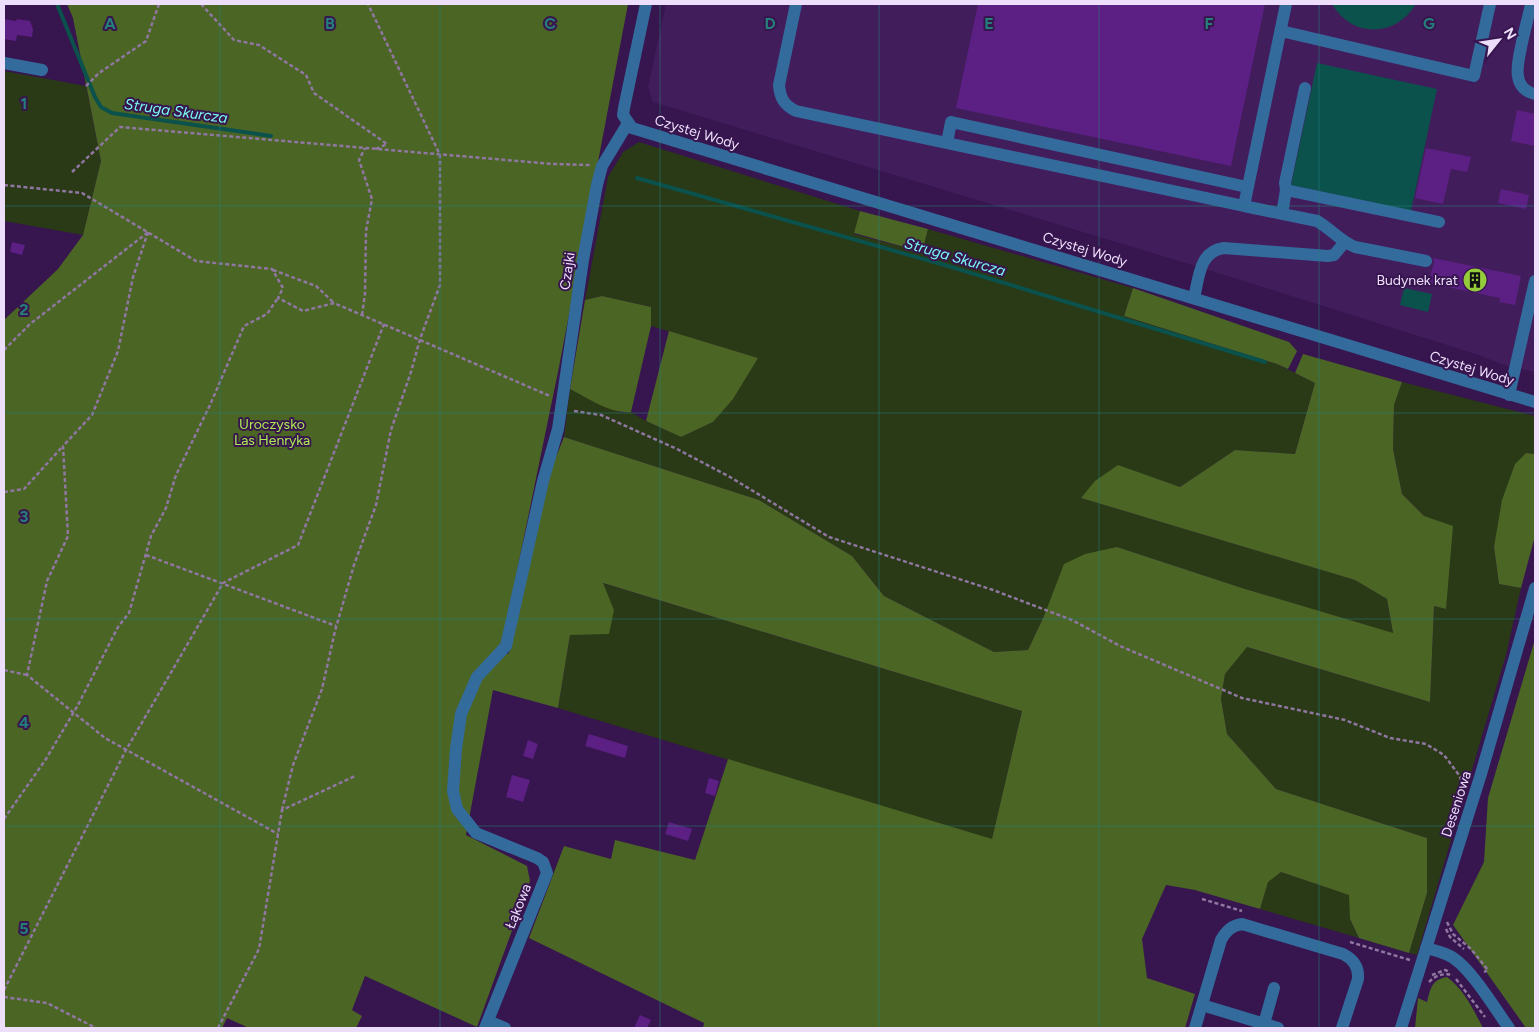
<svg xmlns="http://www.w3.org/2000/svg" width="1539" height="1032" viewBox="0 0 1539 1032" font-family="Figtree,sans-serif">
  <rect width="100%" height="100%" fill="#37154e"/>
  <path fill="#421d5c" d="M666,4H1535V372L1504,365L1479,355L1202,268L653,102L648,87Z"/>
  <path fill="#2a3916" d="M4,71L86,86L101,161L83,235L4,221Z
    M639,142L860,211L854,234L921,252L928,229L1133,288L1124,316L1277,364L1315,383L1295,454L1235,450L1180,487L1118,466L1081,498L1355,580L1387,599L1393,634L1242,588L1117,547L1044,616L1028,650L994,652L884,596L852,556L759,500L564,437L570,389L596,402L622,413L631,412L646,421L681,437L713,422L758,358L651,326V307L602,296L585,300L608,177L623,152Z
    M1402,382L1535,416V454L1526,453L1494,547L1499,584L1521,588L1506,655L1417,955L1409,953L1427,893V838L1276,789L1227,734L1221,699L1225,674L1246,647L1430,702L1434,606L1446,609L1424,516L1402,494L1393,449L1394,405Z
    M602,583L1022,711L992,840L558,708L570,635Z
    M1281,872L1350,895V919L1359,938L1260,909L1268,881Z"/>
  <path fill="#4b6525" d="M67,4H628L559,367L499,658L509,653L550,472L564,437L759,500L852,556L884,596L994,652L1028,650L1044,616L1064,564L1085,554L1117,547L1242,588L1393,633L1387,599L1355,580L1081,498L1095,481L1118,465L1180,487L1235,450L1295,454L1315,383L1295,373L1303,354L1402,382L1394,405L1393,449L1402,494L1424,516L1453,526L1446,609L1434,606L1430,702L1247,647L1225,674L1221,699L1227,734L1276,789L1427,838V893L1409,953L1359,938L1350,919L1349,895L1281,872L1268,882L1260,909L1195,890L1166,885L1142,939L1147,978L1195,994L1185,1028H703L704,1023L529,938L564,846L611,859L615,840L695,860L728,759L992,839L1022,711L603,583L614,610L609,634L570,635L558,708L493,690L466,835L527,866L530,881L477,1027L365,976L352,1010L362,1016L356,1028H249L227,1018L222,1028H4V320L58,269L83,235L101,161L73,18Z
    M860,211L928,229L922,252L854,233Z
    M1133,288L1289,342L1297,351L1288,369L1277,364L1124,316Z
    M602,296L651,307V326L631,412C610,414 588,398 570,389L585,300Z
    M669,331L758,358L733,399L713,422L681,437L646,421Z
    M1526,453L1535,454V536L1521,588L1499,584L1494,547L1502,500L1515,464Z
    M1535,639V1028H1526L1453,925L1484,862L1488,798Z
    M1447,977C1464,989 1474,1011 1483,1028H1415L1418,998L1427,1002C1431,988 1431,980 1447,977Z"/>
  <path fill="#0b514c" d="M1332,4H1416C1395,38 1352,38 1332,4Z
    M1317,63L1437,89L1411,211L1291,185Z
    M1404,288L1432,294L1428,312L1400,305Z"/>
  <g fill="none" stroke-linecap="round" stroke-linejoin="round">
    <path stroke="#0b514c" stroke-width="4" d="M57,4L95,97L101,107L112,113L271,136
      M637,178L948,266L1265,362"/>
  </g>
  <path fill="#5c1f83" d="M978,4H1265L1231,166L956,108Z
    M4,19L16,21L17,19L30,21L33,29L32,37L17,35L16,41L4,39Z
    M1517,110L1535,114V146L1511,141Z
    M1426,148L1471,157L1467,172L1451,169L1443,204L1415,198Z
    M1501,189L1529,195L1526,209L1498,203Z
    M12,242L25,245L22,255L10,252Z
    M1433,258L1521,276L1515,305L1499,302L1500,298L1428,283L1434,263Z
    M589,734L628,746L625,758L585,746Z
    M528,740L538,744L533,759L523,756Z
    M512,775L530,780L523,802L506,797Z
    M709,778L719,781L715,796L705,793Z
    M669,822L692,829L688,841L665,834Z
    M640,1015L651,1020L647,1028H634Z"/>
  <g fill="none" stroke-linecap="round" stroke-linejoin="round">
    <path stroke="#8f77a2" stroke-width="2.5" stroke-dasharray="4 2.5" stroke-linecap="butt" d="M201,4L234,40L259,45L306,75L314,93L387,144L376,149
      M86,86L99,73L146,41L159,4
      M72,172L120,127L553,164L590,165
      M4,185L82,193L196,261L272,269L283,288L278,298L303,311L334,303L550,396
      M148,232L133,277L118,351L92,415L63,446L68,536L47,581L27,675L105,738L278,834
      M273,270L316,286L334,303
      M362,315L365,294L366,231L372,199L359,160L365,148
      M4,350L30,324L147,233
      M574,411L601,415L677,449L730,477L829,537L993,590L1072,620L1120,646L1242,698L1345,720L1390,738L1426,744L1444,755L1459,775L1464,786
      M4,492L24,489L63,446
      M146,555L336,626
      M4,670L27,675
      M282,810L293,765L322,689L335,631L354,565L376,505L391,430L411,372L420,339L440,285V155L368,4
      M4,819L46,759L78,705L118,627L129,613L151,536L166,508L176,475L210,405L244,326L267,314L278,298
      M1202,899L1242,911
      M1447,922L1453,934L1471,949L1488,970L1484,972
      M1446,929L1450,937L1464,949
      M1350,942L1410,960
      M1432,975L1445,970L1450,972
      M1456,979L1485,1017
      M1429,982C1436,975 1443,973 1453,975
      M4,990L126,750L223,583L298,545L384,324
      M4,997L47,1003L96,1028
      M218,1028L259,949L282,810L355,776"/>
    <path stroke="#346b9d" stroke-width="12" d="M646,4L624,108L623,115L632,128L1535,402
      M796,4L779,85C780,98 784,105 796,111L1244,206L1286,4
      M1531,4C1528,20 1515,63 1518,76C1519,86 1526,92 1535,94
      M1281,31L1474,76L1490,4
      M4,63L42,70
      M947,143L951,122L1247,187
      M1286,190L1439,222
      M1244,206L1317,221C1331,229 1340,241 1355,247L1426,261
      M1282,214L1286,190L1285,183L1305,88
      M1194,298C1199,278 1199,251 1224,248L1328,256L1334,255L1344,243
      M1509,395L1535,281
      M1426,948C1433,950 1441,952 1448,955C1469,964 1495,1009 1509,1028
      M1202,1005L1278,1028
      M488,1021L505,1028
      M1264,1024L1274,988
      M485,1028L547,873L543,862L537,858L476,833L457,809L453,791L456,749L461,714L477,677L506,646L543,481L558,429L583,260L597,185L602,166L628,123
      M1195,1028L1221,940C1226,931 1231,926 1242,924L1343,954C1353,959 1359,967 1358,979L1342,1028
      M1401,1028L1481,774L1535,588"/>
  </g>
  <path fill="none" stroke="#25807c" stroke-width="1" stroke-opacity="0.55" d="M220,4V1028M440,4V1028M660,4V1028M879,4V1028M1099,4V1028M1319,4V1028M4,206H1535M4,413H1535M4,619H1535M4,826H1535"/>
  <defs>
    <symbol id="building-disc" viewBox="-11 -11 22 22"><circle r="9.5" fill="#95cc3b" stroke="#37154e"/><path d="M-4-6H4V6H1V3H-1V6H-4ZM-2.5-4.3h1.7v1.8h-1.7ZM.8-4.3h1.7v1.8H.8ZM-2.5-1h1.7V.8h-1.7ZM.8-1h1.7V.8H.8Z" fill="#111"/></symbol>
  </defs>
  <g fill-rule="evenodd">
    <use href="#building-disc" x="1461" y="266" width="28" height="28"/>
  </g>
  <g text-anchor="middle" stroke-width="4" stroke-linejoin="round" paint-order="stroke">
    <g font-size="14" fill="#eddffb" stroke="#37154e">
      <text transform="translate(697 132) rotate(17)" y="5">Czystej Wody</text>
      <text transform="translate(1085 249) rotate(17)" y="5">Czystej Wody</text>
      <text transform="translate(567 271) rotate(-82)" y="5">Czajki</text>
      <text transform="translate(1472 368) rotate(17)" y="5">Czystej Wody</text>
      <text transform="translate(1456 804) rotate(-72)" y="5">Deseniowa</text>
      <text transform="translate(518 906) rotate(-68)" y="5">Łąkowa</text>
    </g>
    <g font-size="14" fill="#eddffb" stroke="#37154e" text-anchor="end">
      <text x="1458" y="285">Budynek krat</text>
    </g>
    <g font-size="14" fill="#aeeb53" stroke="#37154e">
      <text x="272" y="429">Uroczysko<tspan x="272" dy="16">Las Henryka</tspan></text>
    </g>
    <g font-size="15" font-style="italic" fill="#7af9ef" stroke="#37154e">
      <text transform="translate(176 111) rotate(8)" y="5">Struga Skurcza</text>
      <text transform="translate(955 257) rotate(16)" y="5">Struga Skurcza</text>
    </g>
  </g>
  <g font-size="16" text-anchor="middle" font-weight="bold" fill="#25807c" stroke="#37154e" stroke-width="4" stroke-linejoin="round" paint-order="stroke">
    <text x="110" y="29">A</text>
    <text x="330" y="29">B</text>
    <text x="550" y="29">C</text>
    <text x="770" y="29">D</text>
    <text x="989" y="29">E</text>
    <text x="1209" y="29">F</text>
    <text x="1429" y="29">G</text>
    <text x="24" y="109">1</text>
    <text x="24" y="315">2</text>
    <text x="24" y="522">3</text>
    <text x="24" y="728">4</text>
    <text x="24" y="934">5</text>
  </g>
  <rect width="1539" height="1032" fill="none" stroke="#eddffb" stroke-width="10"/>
  <g transform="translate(1499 40) rotate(60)" stroke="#37154e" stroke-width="4" paint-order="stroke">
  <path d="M0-4L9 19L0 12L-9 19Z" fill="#eddffb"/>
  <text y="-8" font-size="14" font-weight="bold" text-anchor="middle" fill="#eddffb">N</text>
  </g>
</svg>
